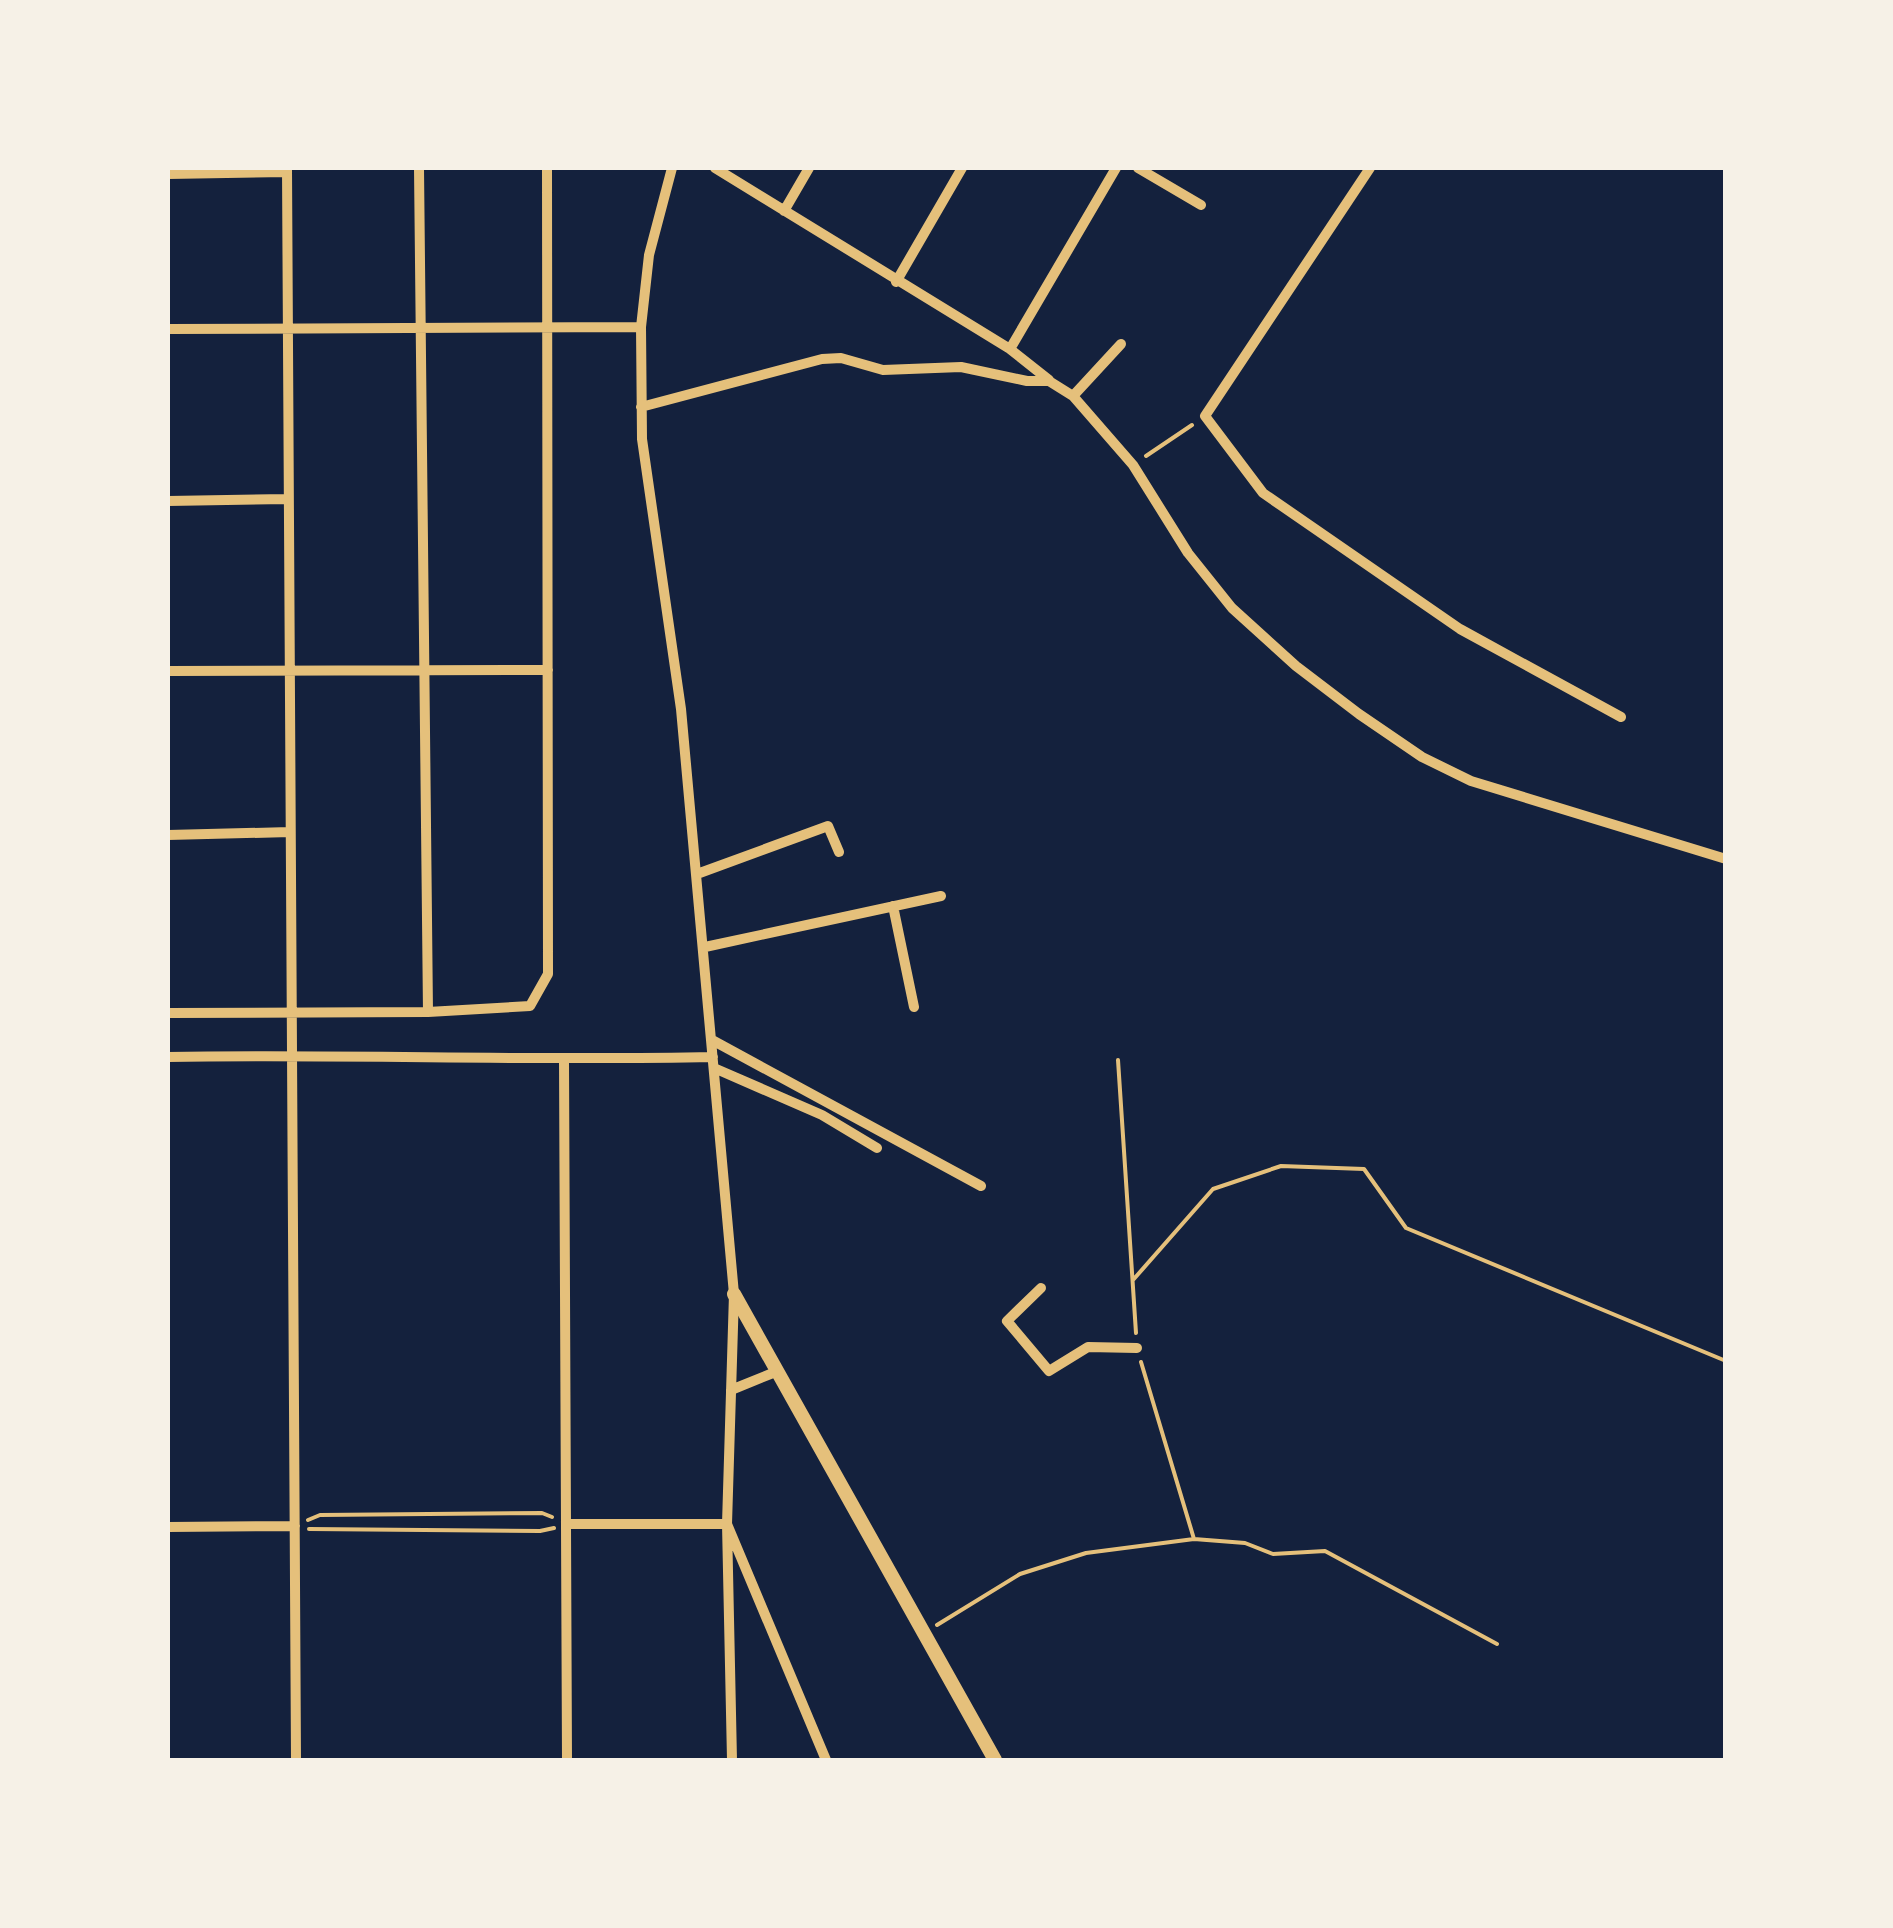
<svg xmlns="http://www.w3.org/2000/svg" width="1893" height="1928" viewBox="0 0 1893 1928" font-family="Overpass,sans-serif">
  <rect width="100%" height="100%" fill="#14213d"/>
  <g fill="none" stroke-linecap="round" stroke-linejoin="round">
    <path stroke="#e5c07b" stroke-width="4" d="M1146,456L1192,425
      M1118,1060L1136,1333
      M1133,1280L1213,1189L1281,1166L1364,1169L1406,1228L1726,1361
      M1141,1362L1194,1539
      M308,1520L320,1515L542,1513L552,1517
      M309,1529L540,1531L554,1528
      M937,1625L1020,1574L1086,1553L1194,1539L1245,1543L1273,1554L1325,1551L1497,1644"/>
    <path stroke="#e5c07b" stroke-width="10" d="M287,168L296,1760
      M419,168L428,1012
      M672,168L649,255L641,327L642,439L681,709L734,1294L727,1524L732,1760
      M715,168L1010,349L1049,380
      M1138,168L1201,205
      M1370,168L1205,416L1263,493L1460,629L1621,717
      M168,174L287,172
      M784,211L809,168
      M896,282L962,168
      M168,329L641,327
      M1010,349L1116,168
      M1073,396L1121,344
      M641,407L822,359L841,358L883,370L961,367L1027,381H1049L1073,396L1133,465L1188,553L1232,608L1296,666L1359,714L1422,757L1471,781L1726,859
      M168,501L287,499
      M168,671L548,670
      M168,835L290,832
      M697,874L828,826L839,852
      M893,906L914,1007
      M705,947L941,896
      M168,1013L428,1012L530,1006L548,974L547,168
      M712,1040L981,1186
      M168,1057C349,1054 531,1061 713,1057
      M564,1060L567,1760
      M714,1068L822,1115L877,1148
      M1041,1288L1007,1321L1049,1371L1088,1347L1137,1348
      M731,1390L778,1371
      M567,1524H727L826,1760
      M168,1527L295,1526"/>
    <path stroke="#e5c07b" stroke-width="14" d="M734,1294L995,1760"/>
  </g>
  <rect width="1893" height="1928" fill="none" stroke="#f6f1e7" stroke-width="340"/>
</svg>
